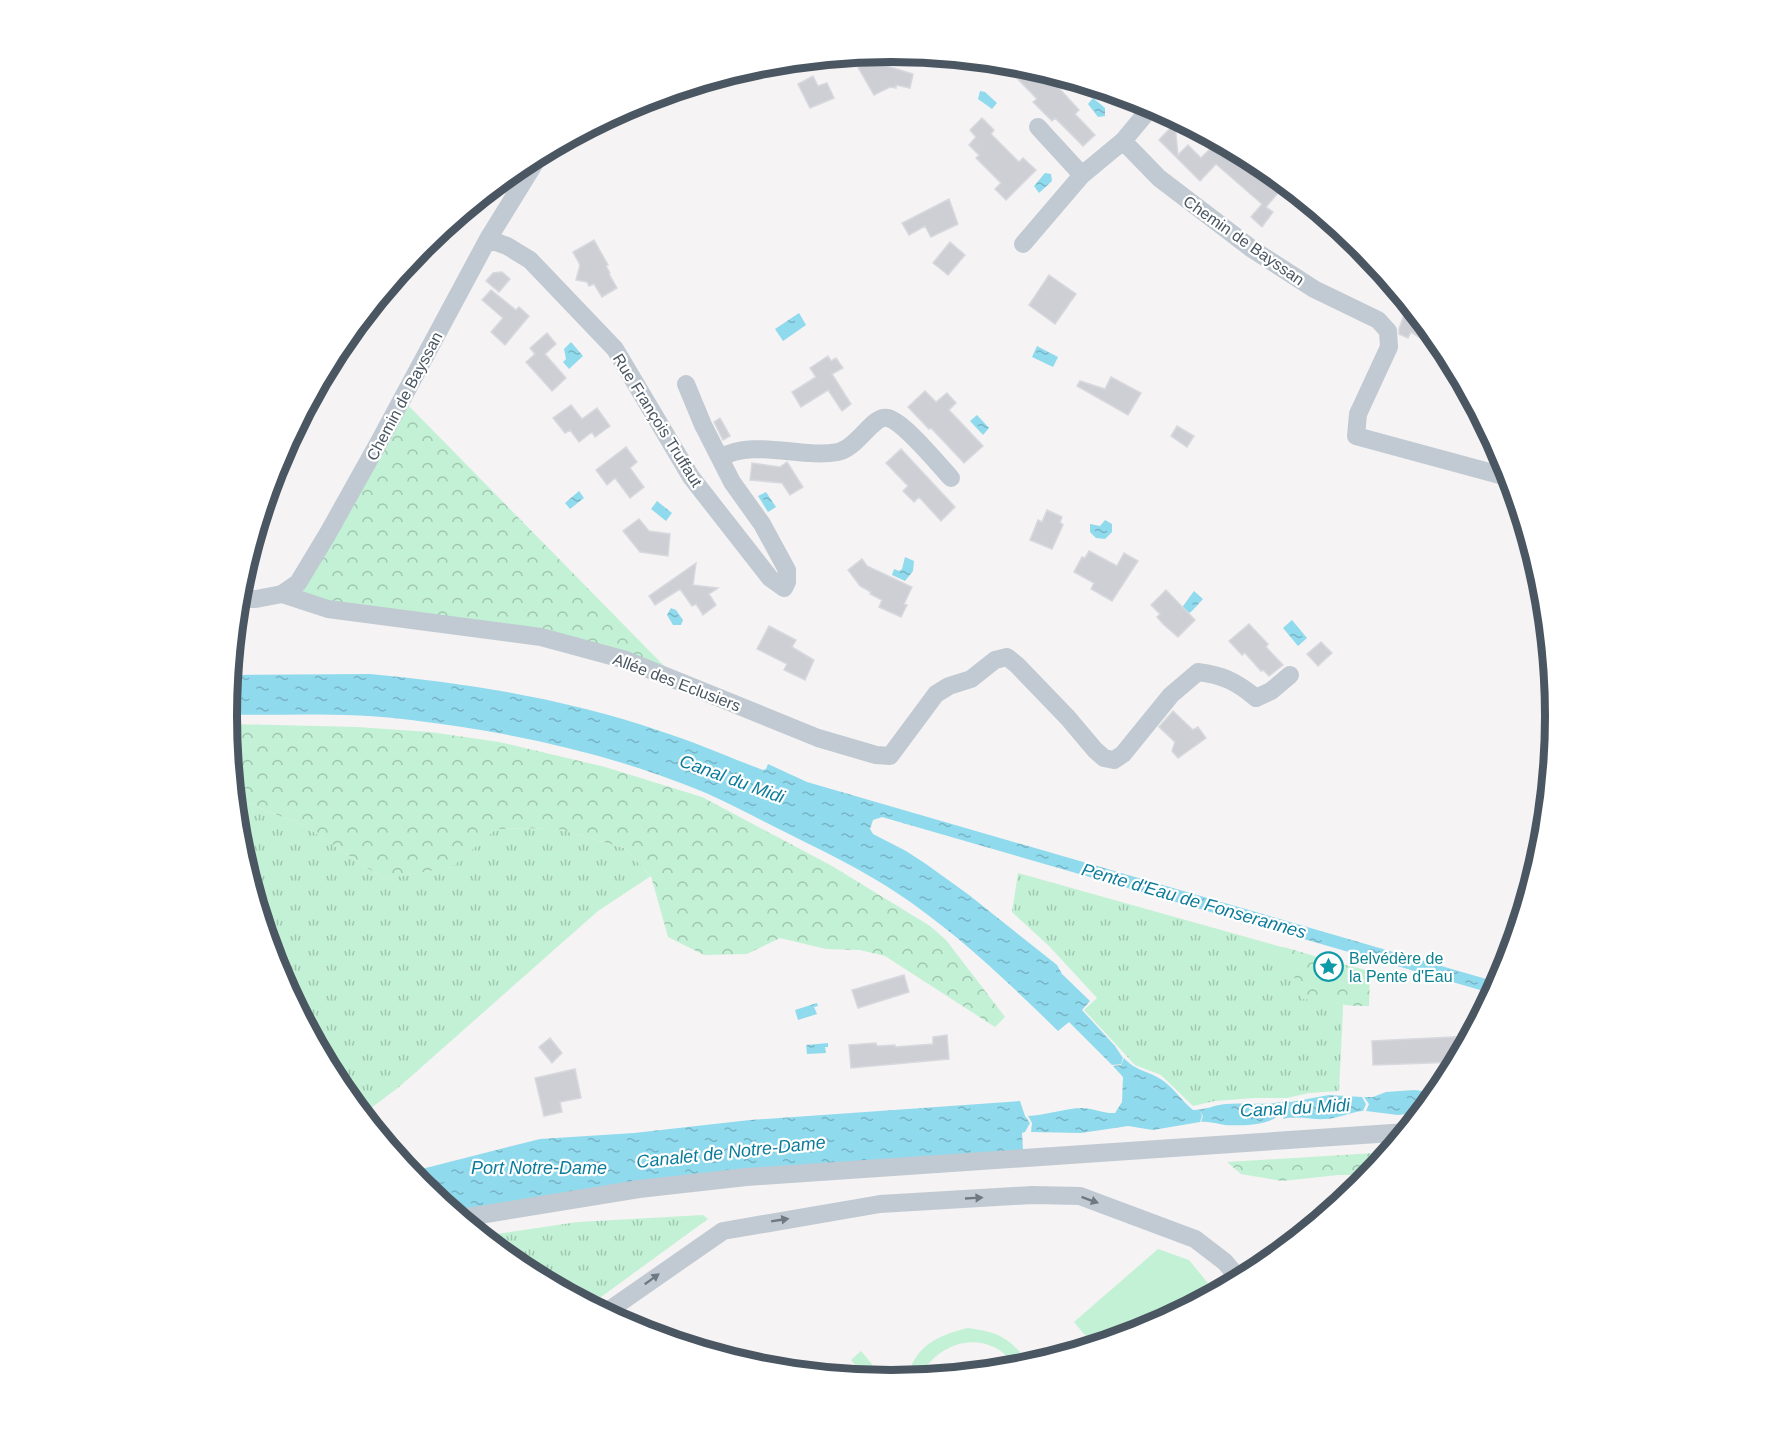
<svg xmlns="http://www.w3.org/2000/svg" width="1784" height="1432" viewBox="0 0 1784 1432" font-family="Helvetica,sans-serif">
  <defs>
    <pattern id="grass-tufts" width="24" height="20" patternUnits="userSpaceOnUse" patternTransform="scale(1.5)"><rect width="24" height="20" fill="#c3f1d5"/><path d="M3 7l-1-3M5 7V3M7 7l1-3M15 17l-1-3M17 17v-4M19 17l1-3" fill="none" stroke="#a0c6b0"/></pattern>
    <pattern id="forest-crowns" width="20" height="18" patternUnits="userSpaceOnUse" patternTransform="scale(1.5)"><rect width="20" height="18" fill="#c3f1d5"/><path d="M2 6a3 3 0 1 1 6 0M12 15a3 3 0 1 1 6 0" fill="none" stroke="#a0c6b0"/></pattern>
    <pattern id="water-ripples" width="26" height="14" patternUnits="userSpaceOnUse" patternTransform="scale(1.5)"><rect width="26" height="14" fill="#90daee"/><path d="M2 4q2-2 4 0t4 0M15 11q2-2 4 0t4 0" fill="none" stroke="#78b4c4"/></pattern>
  </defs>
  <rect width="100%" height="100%" fill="#f5f3f3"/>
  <path fill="url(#grass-tufts)" d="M235,798L305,826L384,879L451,867L496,829L555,828L624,848L651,876L598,911L399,1087L363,1114L339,1085L277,970L240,845Z
    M1018,873L1342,964L1343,1011L1339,1091L1309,1093L1287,1098H1254L1215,1101L1193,1106L1161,1075L1135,1065L1084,1010L1097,998L1049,946L1012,912Z
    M703,1215L708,1219L590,1305L522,1269L483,1236L578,1222Z"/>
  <path fill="url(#forest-crowns)" d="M402,399L672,674L626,660L282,594Z
    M228,724L357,727L430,732L499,742L605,767L702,797L832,866L930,926L946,940L1005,1017L995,1027L885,956L860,950L826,949L780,938L747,954L704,955L668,937L651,876L624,848L555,828L496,829L452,867L384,879L305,826L235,798Z
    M1284,947L1314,956L1317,970L1342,973V964L1370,971L1369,1006C1346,1007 1324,1001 1301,999L1290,963L1281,959L1277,951Z
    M1391,1152L1372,1175H1338L1282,1181L1241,1174L1227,1162Z"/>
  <path fill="#c3f1d5" d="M1158,1249L1189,1260L1216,1293L1146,1331L1094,1346L1074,1322Z
    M967,1328C1001,1332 1010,1339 1031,1365L1018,1369C1011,1360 1004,1352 994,1347C965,1333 931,1351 920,1378L907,1380C914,1346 937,1336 967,1328Z
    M861,1351L885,1380L866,1378L851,1360Z"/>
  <path fill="url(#water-ripples)" d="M980,91L985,92L997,103L992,109L978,99Z
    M1093,98L1105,108V116L1098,117L1088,104Z
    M1045,173L1051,174L1052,181L1039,193L1034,186Z
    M799,313L806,325L783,341L775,329Z
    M571,342L583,356L569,369L563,362L566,359L564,349Z
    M1037,346L1058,357L1053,367L1032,357Z
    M977,415L989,428L983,435L970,421Z
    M579,491L584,498L570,509L565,503Z
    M766,492L776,507L768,512L758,496Z
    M657,501L672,513L666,521L651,509Z
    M1105,520L1112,524V532L1105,539L1096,538L1090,532V524L1100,526Z
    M905,557L914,561L913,571L905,581L892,575L894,569L899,571L902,569Z
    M1194,591L1203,599L1192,611L1183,617L1178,613Z
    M671,608L676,610L683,620L681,625H673L667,615Z
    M1292,620L1307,638L1298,646L1283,628Z
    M370,674C468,683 567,699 660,731C695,742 728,757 763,770L766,769L768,764L807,782L1500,983L1494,994L882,817L873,820L870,829L873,834L906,851L926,864L969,895L1057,965L1062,974L1090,1001L1082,1010L1115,1046L1123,1058L1121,1064L1112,1065L1069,1022L1058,1031C1007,981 955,931 894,891C862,870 827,853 793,836C764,822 735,806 706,793C613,754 512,732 411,720C351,712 288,715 227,715L231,675Z
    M817,1003L818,1006L814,1007L817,1014L798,1020L795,1010Z
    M828,1043V1047H825L826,1053L807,1054L806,1045Z
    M1124,1058C1135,1071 1149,1071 1162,1080C1174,1088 1182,1101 1193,1110C1205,1110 1215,1105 1226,1104C1243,1102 1265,1106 1280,1102L1284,1109C1276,1126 1242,1126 1225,1125C1217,1124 1209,1121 1201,1122L1203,1116L1200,1111L1202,1116L1200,1122L1153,1130L1128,1126L1081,1133L1031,1132L1032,1123L1028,1116C1046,1115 1063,1109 1081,1108C1092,1108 1105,1114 1115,1113L1122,1102L1123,1077L1113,1066L1121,1065Z
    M1414,1090L1439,1093L1423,1112L1398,1115L1366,1111L1369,1104L1364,1097H1373L1386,1092Z
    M1329,1095L1362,1097L1366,1104L1363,1111C1351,1112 1339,1118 1326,1119C1311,1120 1296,1115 1283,1119L1287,1110L1282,1102L1286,1101L1291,1102Z
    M1020,1101L1025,1116L1030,1123L1025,1132L1022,1133L1023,1150L454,1213L422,1186L410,1172L540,1139L634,1133L750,1120Z"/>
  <path fill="#cdcfd5" stroke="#d7d9de" stroke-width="1.5" d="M877,52L884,65L913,74L910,88L896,85V88L890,87L874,95L851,55Z
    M1016,63L1025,65L1041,80L1046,74L1079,110L1075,114L1095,135L1083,146L1055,118L1052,121L1033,102L1037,99L1009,70Z
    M813,76L818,86L827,83L834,98L810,108L798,84Z
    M982,118L994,130L991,134L1019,162L1023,158L1036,170L1006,200L995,189L1001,183L976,158L979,155L969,145L976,137L970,130Z
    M1175,123L1178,155L1188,145L1201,158L1219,140L1248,167L1253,162L1269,175L1264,180L1278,193L1266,207L1273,212L1262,227L1251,217L1262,204L1216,164L1200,181L1159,140Z
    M949,199L958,224L931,237L925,226L909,235L902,223Z
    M594,240L608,265L606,266L610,273L609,274L617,288L602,297L594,284L589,286L587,282L576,280L580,265L573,252Z
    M950,242L965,255L948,275L933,263Z
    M502,272L510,279L499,292L486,281L493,273Z
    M1049,275L1076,294L1055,324L1029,305Z
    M491,290L516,310L519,307L529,316L505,345L491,332L503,318L482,300Z
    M1407,307L1418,314L1445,347L1450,357L1411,332L1408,338L1399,334V329Z
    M547,333L556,344L545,354L566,378L552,391L526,362L535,354L530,348Z
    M828,356L831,361L836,358L843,368L832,374L851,404L842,411L828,390L801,407L792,392L816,377L810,368Z
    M1111,377L1141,393L1128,415L1077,386L1080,381L1105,389Z
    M925,391L936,402L947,393L956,403L949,410L983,446L964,463L931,428L929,429L908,407Z
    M571,405L582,419L597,408L610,426L595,437L592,432L579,442L570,430L565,433L553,418Z
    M720,418L730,436L723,440L714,422Z
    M1177,426L1194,436L1187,447L1171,436Z
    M626,447L637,462L630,468L644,487L630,498L615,478L607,485L596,470Z
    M901,449L955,507L941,521L919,497L914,502L903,491L908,486L886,463Z
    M787,462L803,487L790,495L782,483L750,480L752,463L780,467Z
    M1047,510L1062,517L1060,522L1063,525L1052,549L1030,540L1038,520L1042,522Z
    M639,519L649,531L670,534L668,556L640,552L623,531Z
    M1089,551L1117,566L1124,553L1138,561L1112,601L1091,589L1094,583L1074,572L1082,557L1085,558Z
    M862,559L867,566L912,587L904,604L907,605L901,617L879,607L882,600L870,594L871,592L860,586L848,570Z
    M696,563L693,585L718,588L709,594L716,605L703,615L696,604L692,606L680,589L655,605L649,596Z
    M1166,590L1195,620L1178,637L1163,624L1157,617L1160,614L1151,605Z
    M1249,624L1268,644L1266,647L1283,665L1269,676L1263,670L1261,671L1245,653L1242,655L1229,641Z
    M769,626L796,640L792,647L814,660L805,680L784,670L787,664L757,649Z
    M1321,642L1332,653L1318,666L1307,654Z
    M1173,711L1193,730L1198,727L1206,738L1178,758L1172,751L1175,742L1159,727Z
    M904,975L909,992L858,1008L852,990Z
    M947,1035L949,1059L851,1068L849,1045L876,1043L877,1046L895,1045V1047L933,1044V1037Z
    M1471,1036L1458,1062L1373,1065L1372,1041Z
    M550,1038L562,1053L552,1063L539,1047Z
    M575,1069L581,1098L560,1102L562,1112L544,1116L535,1078Z"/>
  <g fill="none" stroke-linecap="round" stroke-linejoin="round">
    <path stroke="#c1cad2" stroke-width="18" d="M1038,127L1082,175
      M1123,141L1159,178L1252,249L1314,289L1378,320L1388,331L1389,347L1358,414L1356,436L1511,478
      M488,239L507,246L530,260L615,349L691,477L770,578L784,588L787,582V570L762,524L732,482L703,425L686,384
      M1023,244L1082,175L1123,141L1153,105
      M720,458C752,438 801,459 838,452C858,448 873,414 888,418C904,422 939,465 951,478
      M282,594L328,609L541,637L626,660L818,738L876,755L890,756L936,694L949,686L971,679L995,660L1007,657L1017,665L1068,718L1095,750L1104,758L1114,760L1123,754L1171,695L1198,672C1223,675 1237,682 1256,698L1271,691L1290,675
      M239,599H256L282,594L298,583L327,535L379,442L488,239L541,153
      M461,1218L639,1189L746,1177L1407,1132
      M605,1313L723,1231L880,1204L1032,1195L1080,1196L1195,1239L1225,1262L1240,1280"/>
  </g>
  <defs><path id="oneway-solid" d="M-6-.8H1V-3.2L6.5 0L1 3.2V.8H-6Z" transform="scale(1.5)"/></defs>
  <g fill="#6e7983">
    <use href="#oneway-solid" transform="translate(974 1198) rotate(-3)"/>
    <use href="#oneway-solid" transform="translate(1090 1200) rotate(20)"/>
    <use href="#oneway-solid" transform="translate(780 1220) rotate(-9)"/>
    <use href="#oneway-solid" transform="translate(652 1279) rotate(-36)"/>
  </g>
  <defs>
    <symbol id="sight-ring" viewBox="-11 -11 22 22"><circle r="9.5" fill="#fff" stroke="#0f9aa8" stroke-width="1.5"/><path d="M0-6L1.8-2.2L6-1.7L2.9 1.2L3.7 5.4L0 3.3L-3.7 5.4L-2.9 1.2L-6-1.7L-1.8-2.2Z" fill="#0f9aa8"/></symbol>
  </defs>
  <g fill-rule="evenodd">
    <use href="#sight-ring" x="1312" y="950" width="33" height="33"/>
  </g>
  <g text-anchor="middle" stroke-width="4.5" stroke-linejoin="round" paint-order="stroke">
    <g font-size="16" fill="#4a5661" stroke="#fff">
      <text transform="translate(1244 240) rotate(35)" y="6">Chemin de Bayssan</text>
      <text transform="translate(404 396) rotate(-62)" y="6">Chemin de Bayssan</text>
      <text transform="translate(658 420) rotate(58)" y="6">Rue François Truffaut</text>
      <text transform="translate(677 682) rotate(21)" y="6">Allée des Eclusiers</text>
    </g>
    <g font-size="16" fill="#0d838f" stroke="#fff" text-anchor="start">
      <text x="1349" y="964">Belvédère de<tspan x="1349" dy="18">la Pente d'Eau</tspan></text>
    </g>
    <g font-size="18" font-style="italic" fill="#0c7c9b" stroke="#fff">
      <text transform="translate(732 779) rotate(20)" y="6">Canal du Midi</text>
      <text transform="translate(1194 901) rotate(16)" y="6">Pente d'Eau de Fonserannes</text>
      <text transform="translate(1295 1108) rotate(-3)" y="6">Canal du Midi</text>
      <text transform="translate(731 1152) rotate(-6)" y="6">Canalet de Notre-Dame</text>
      <text x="539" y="1174">Port Notre-Dame</text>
    </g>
  </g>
  <path d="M0 0H1784V1432H0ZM237 716a654 654 0 1 1 1308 0a654 654 0 1 1-1308 0Z" fill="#fff" fill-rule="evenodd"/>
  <path fill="none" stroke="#4a5661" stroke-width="8" d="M237 716a654 654 0 1 1 1308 0a654 654 0 1 1-1308 0Z"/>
</svg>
